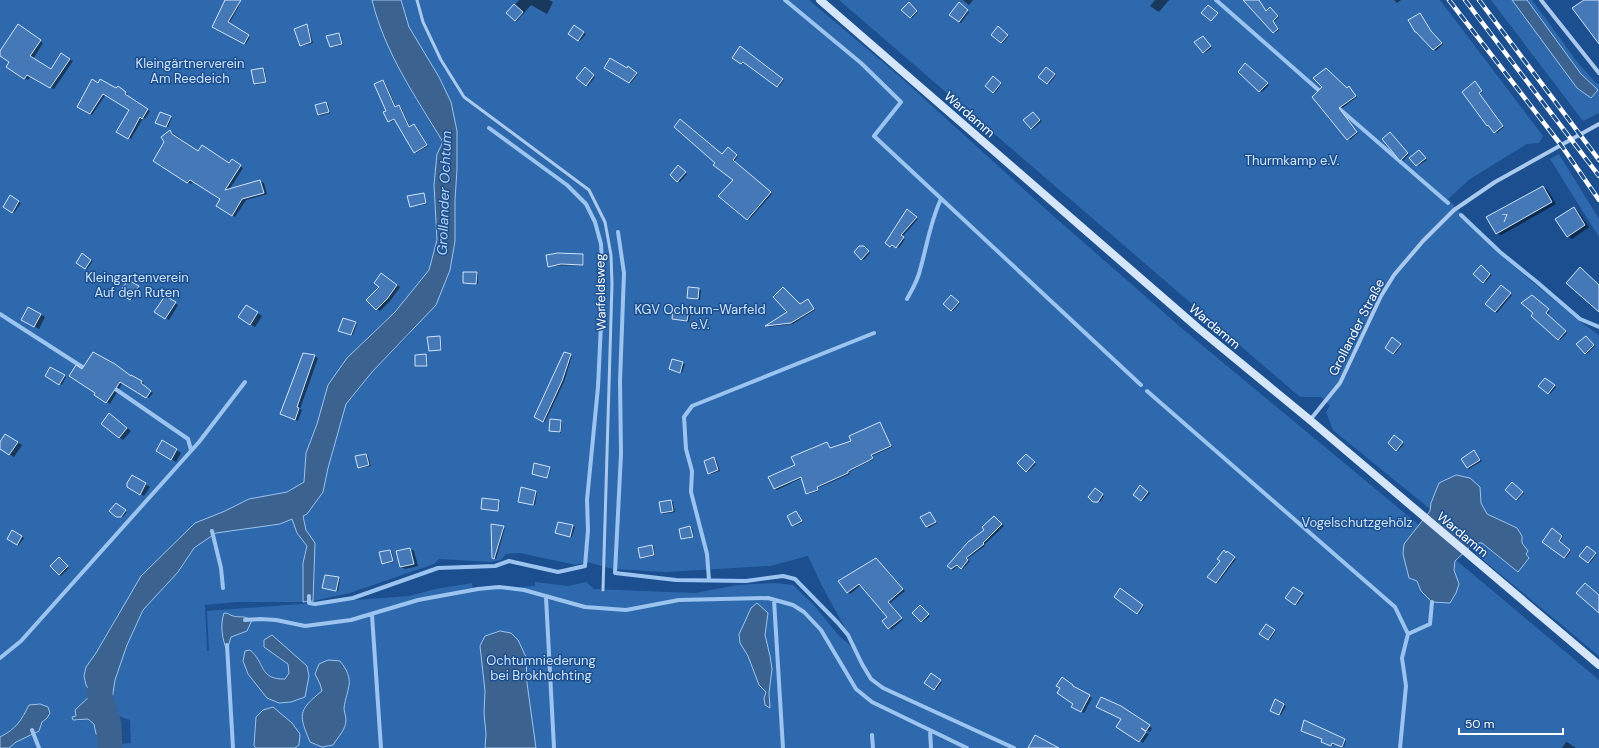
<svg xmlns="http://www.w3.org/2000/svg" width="1599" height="748" viewBox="0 0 1599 748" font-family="'DM Sans',sans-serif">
  <rect width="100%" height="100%" fill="#1b4f8f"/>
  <path fill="#2e69ad" d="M0,0H372C385,52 414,97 443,142L437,154L435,213L437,240L429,270L395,312L373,332L317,424L306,453L304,482L287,492L249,499L225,511L195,523L175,543L118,614L96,653L86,667L84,676L86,685L92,694L76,716L72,717L77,721L88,719L94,724L96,734H99L100,748H9L15,742L39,731L42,722L47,718L29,705C21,721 16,729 0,737Z
    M401,0H809L898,75L1050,213L1185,331L1419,525L1404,544L1409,578L1417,581L1421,591L1459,584L1454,570L1456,560L1599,680V748H113L112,745L131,743L130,720L110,713L115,680L127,645L143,610L178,572L194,548L216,533L280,524L292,519L297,533L307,546L303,563V602H237L205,605L207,651H209L207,611L409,596L436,589L472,583L473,591L535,586V582L568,586L586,582L594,589L695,593L737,585L775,583L793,585L813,604L839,636L858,652L821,584L808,556L770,566L666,572L613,569L587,562L576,565L520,553L506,554L501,560L490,562L439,559L434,564L350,593L313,601L315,543L306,530L303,515L323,492L328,468L346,404L372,372L409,335L455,200L457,169V131L451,102L439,77L409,27Z
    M839,0H1440L1543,136L1539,143L1527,144L1470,179L1448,199L1500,255L1582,323L1599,335V656L1476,554L1479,550L1474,543H1482L1518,572L1529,558L1526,553L1528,551L1522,543L1517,528L1487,514L1481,503L1480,487L1439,483L1430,509L1333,430L1326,412L1330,406L1321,397H1300Z
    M1491,0H1512L1577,88L1591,98L1598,90L1581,74L1527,0H1532L1578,63L1596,83L1599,84V113L1583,121Z
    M1559,154L1599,219V237L1550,159Z"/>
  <path fill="#3c6290" stroke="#9cc4f0" d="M372,0H401L409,27L439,77L451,102L457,131V169L455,200V241L450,270L436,305L372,372L346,404L328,468L323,492L307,514L303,516L306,530L315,543L313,601L303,602V563L307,546L297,533L292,519L280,524L216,533L194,548L178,572L143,610L127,645L115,680L110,713L111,725H107V720H104L106,748H100L99,734H96L94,724L88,719L73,720L72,717L76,716L75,710L92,694L86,685L84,676L86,667L96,653L141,576L195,523L225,511L249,499L287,492L304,482L306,453L317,424L328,385L347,358L395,312L429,270L437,240L434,185L437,154L443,142C415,96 385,53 372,0Z
    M1512,0H1527L1581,74L1598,90L1591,98L1577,88Z
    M1456,475L1470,478L1480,487L1481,503L1487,514L1517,528L1522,536V543L1528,551L1526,554L1529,558L1518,572L1482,543H1474L1455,561L1454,570L1459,584L1456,593L1450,603L1432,602L1421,591L1417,581L1409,578L1403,554L1404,544L1430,511L1431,503L1439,483Z
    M757,603L768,613L765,635L770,656L772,669L769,693L770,708L765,705L764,698L766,692L759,685L748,656L740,643L739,634L742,628L751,608Z
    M224,613C229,613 229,615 233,616C241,618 243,615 252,620L247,631L231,637L227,650C222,640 220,624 224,613Z
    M500,631L511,633L518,640L526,657L527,683L536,748H485L486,734L484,713L485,691L480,646L485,636Z
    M272,635L307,666L309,676L305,697L291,702L279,703L267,698L248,674L243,661L245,651L250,650C265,662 259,680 285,679L289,673L288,664L264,647V640Z
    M328,660L340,661C356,681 347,687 344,708C344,712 346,716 346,720C346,729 338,737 333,745L322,747L310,742C299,715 297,711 322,691L320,684L315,674L319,664Z
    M40,704L48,707L50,713L47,718L42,722L39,731L16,742L9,748H0V737C16,729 21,721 29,705Z
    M273,707L292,723L300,734L299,745L295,748H256L254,746L256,717L263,710Z"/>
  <path fill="#0007" d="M227,0H233L240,4L229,24L250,37L246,44L213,27Z
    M519,0H549L553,2L547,14L531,5L517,21L508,13Z
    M963,0H973L969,5Z
    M1155,0H1169L1159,12L1150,6Z
    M1247,0H1259L1267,12L1272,9L1279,17L1274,22L1279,30L1275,33L1273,32Z
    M1394,0H1401L1397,3Z
    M911,4L918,12L912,18L910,17Z
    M961,4L969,12L961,23L959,22Z
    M1420,14L1432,33L1443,44L1436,51L1418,32Z
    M307,25L308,26L313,43L302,46L300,45Z
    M574,26L586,34L580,41L569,34Z
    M21,27L43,43L33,59L51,70L65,56L73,61L54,89L31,76L28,80L8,67L11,62L0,55V53Z
    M1000,29L1009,36L1003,43L1001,42Z
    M339,34L341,35L343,45L333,47L331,46Z
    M1203,37L1212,48L1205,53L1203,52Z
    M742,48L784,80L779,87L745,62L743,64L734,58Z
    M1247,65L1269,85L1262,92L1260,91Z
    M606,67L630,69L638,74L631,83Z
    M263,69L265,70L267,82L257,85L255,84Z
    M587,69L595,77L588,86L586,85Z
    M1048,69L1056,75L1049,84L1047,83Z
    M995,78L1002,84L995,93L993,92Z
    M383,81L385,82L396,107L399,106L401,107L410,127L414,125L416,126L428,146L416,153L396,120L390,122L388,121Z
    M1475,83L1483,92L1480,94L1504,127L1497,133L1487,125Z
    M98,84L116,89H120L128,94L126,97L150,111L145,119L143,118L131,139L118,132L130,110L106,94L92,115L78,107Z
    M1323,87L1350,89L1357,97L1340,110L1358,133L1350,140L1348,139Z
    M326,103L328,104L330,113L320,116L318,115L316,106Z
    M161,113L172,118L168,127L157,122Z
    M1033,113L1042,121L1033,129L1031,128Z
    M170,131L199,152L230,164L232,160L243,168L229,190L260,181L264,183L267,194L246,200L235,217L218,206L222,199L194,181L191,184L154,160L166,142Z
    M1392,134L1409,154L1403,161L1383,139Z
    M730,149L738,156L734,162L772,194L749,220L720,196L734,180L716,163Z
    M1421,153L1427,160L1418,166L1416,165Z
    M680,167L687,174L680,182L678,181Z
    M1543,187L1547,189L1556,204L1501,235L1496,233Z
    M423,194L425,195L427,204L412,207L410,206Z
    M11,197L21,203L14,213L4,207Z
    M1574,208L1578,211L1589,227L1572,239L1568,236Z
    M909,211L918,219L902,237L905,239L899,248L894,245L892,247L886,243Z
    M866,248L870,253L864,260L862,259Z
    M82,255L93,261L87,269L77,263Z
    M583,255L584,256V265L549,266Z
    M1482,268L1492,275L1485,283L1483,282Z
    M477,273L478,274V284L464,282Z
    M384,276L400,287L390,301L380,311L377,309L381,287Z
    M128,281L140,288L132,300L120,293Z
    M1503,287L1512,295L1497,313L1486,304Z
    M689,288L701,290L700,300L688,298Z
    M784,288L800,305L808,300L815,310L793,324L768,327L788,312Z
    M165,297L178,305L169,320L156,312Z
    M953,297L960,303L953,311L951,310Z
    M1534,298L1550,311L1547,315L1567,333L1560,340L1532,316L1535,313Z
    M247,306L262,316L255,327L239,317Z
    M29,308L45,317L39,329L23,320Z
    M674,308L691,312L689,322L674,319Z
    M355,323L357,324L353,335L341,331Z
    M440,337L441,338L442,350H430Z
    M1588,338L1595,346L1587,354L1585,353Z
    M1394,340L1402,345L1395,354L1393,353Z
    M564,353L572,356L564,382L545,422L535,417Z
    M425,355L427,356L428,366H416Z
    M314,356L318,358L300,409L302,410L298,421L285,416L281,414Z
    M673,360L685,364L682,373L672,370Z
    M51,368L66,377L62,385L46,376Z
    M82,371L131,377L132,376L144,383L143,386L153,393L149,398L123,382L110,404L95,395L97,392Z
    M1547,380L1556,387L1550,394L1549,393Z
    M114,417L131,431L123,440L119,437Z
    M560,421L562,422L561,433L550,431Z
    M880,424L882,425L892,447L872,456L874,459L849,472L850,474L818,488L819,491L809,494L807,493L802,478L777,490L775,489L770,478L796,466L827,443L831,449L852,441Z
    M1396,437L1404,444L1398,451L1397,450Z
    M10,438L22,445L14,457L0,448V444Z
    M163,441L181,453L176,462L157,450Z
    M1474,451L1482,461L1469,469L1468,467Z
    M366,455L368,456L371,466L360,468L358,467Z
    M1027,455L1036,464L1028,472L1027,471Z
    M714,458L716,459L720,471L711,474L709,473Z
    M549,468L551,469L548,478L534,474Z
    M132,476L150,487L144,496L128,487Z
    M1514,484L1524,493L1518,500L1516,499Z
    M1142,487L1150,493L1143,501L1134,494Z
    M1095,489L1104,496L1100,502H1096L1089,497Z
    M536,492L537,493L535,505L521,502Z
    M498,501L500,502L499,511L482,509Z
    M671,501L673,502L675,512L663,514L662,513Z
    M118,505L127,512L123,517L117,516Z
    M796,512L803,522L795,526L793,525Z
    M930,513L937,523L929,528L927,527Z
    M996,518L1004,526L984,545L985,546L967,559L970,561L963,569L959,565L953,570L949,566Z
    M559,523L575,527L572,537L558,534Z
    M492,526L505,528L496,559L494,557Z
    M690,527L692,528L694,537L684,539L682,538Z
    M1552,529L1563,537L1560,542L1571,551L1566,558L1543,542Z
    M13,531L24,538L19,545L8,539Z
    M652,546L654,547L655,556L643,558L641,557Z
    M1589,548L1597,554L1590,563L1588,562Z
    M410,549L414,551L418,566L405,569L401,567Z
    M390,551L392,552L394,562L385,564L383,563Z
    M1227,554H1229L1236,559L1218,583L1216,582Z
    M61,559L69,568L61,576L59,574Z
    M876,559L905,591L890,603L903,620L891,630L883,621L888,617L861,585L850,594L847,592Z
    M338,578L340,579L338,591L325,588Z
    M1293,588L1304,595L1297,605L1287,598Z
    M1120,589L1144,606L1139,614L1137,613Z
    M922,607L930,616L923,622L922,621Z
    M1266,625L1276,631L1270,640L1261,634Z
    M931,674L942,682L936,690L925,682Z
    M1062,678L1076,687L1075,688L1092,698L1084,713L1072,707L1074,703L1061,688Z
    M1275,701L1286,706L1281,715L1271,710Z
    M1124,709L1152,728L1150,732L1141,727L1140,729L1149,734L1143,743L1117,726L1123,719Z
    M1305,722L1346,741L1344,747L1334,744L1333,746L1322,741L1323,739Z
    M1566,742H1567L1576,748H1562Z"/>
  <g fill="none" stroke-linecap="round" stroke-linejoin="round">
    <path stroke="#9cc4f0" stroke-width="4" d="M785,0L861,63L901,102L874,136L1141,385
      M1216,0L1323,94
      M1335,105L1448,203
      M1461,215L1500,252L1537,282L1580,319L1599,327
      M618,232L624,273L620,381L621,454L615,573L676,580L746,581L783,576L795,579L838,623L848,635L862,664L871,679L883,688L1014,748
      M907,299C912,290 918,280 920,270C927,246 930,222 941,199
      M0,314L87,370
      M111,386L188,439L191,450
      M1147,391L1395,607L1408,634
      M212,531L221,568L223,588
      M709,580L707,554L691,492L692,471L686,449L684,417L692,406L874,333
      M309,596V603L315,604L353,598L438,568L495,566L509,561L558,572L585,566L588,530L587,500L598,387L603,282L601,244L595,222L586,204L567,185L489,128
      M546,597L554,748
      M774,600L783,748
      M372,615L381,748
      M245,620L260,619L276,620L305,626L351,620L418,600L478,589L499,587L524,590L585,607L626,610L679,600L768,598L793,605L804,612L821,630L856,689L872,702L967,748
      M227,645L233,748
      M0,658L21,641L199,442L245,382
      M32,730L39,748
      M930,730L931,748
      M872,735L873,748
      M1400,748L1406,686L1402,658L1408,634L1430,624L1432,602"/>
    <path stroke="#3c6290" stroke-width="25" d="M99,693L109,725L110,748"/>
  </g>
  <path fill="#4478b7" stroke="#cfe3fa" d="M225,0H241L228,22L249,35L244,44L212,27Z
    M1243,0H1259L1266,11L1270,7L1278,16L1273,21L1278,29L1273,33Z
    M1584,0H1599V44L1572,8Z
    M909,2L917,11L910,18L901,10Z
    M959,2L968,10L959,22L949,15Z
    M514,4L523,12L515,21L506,13Z
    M1208,5L1218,13L1211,21L1201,13Z
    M1420,13L1431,31L1442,43L1433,50L1416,32H1415L1408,20Z
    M18,24L41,40L30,56L51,69L61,53L70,59L50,88L27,75L24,79L6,67L9,62L0,56V51Z
    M307,24L311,42L300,46L294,29Z
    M574,25L584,32L578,41L568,34Z
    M998,26L1008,35L1001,43L991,35Z
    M339,33L342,44L330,47L326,36Z
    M1203,36L1211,46L1203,53L1194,42Z
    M740,46L783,79L777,87L743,62L741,64L732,58Z
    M610,58L627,68L628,66L637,73L629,83L604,68Z
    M1245,63L1268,83L1259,92L1238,72Z
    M585,67L594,75L586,86L576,78Z
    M1046,67L1055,74L1047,84L1038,77Z
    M263,68L266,82L254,84L251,70Z
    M1326,68L1347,88L1349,86L1356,96L1339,108L1357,132L1347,140L1312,97L1322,87L1313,78Z
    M993,76L1001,83L993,93L985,86Z
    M92,79L98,83L100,79L116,88L118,86L126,92L125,94L148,109L142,119L140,117L128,139L116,132L129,110L103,94L90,114L77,107Z
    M383,80L395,107L399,105L409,127L414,124L427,145L414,153L394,119L388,122L383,112L386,111L374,84Z
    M1475,81L1482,91L1479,93L1503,126L1494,133L1488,125L1487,126L1462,92Z
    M326,102L329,112L318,115L315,105Z
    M160,112L171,116L166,127L155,123Z
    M1033,112L1040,120L1031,129L1023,120Z
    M680,119L722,154L728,147L737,155L733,160L771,192L747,220L718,196L733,180L713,165L715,163L674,127Z
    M170,130L172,134L198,151L202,145L229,163L232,159L241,165L225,190L260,180L264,193L242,199L232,216L216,206L220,199L190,180L187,183L153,161L164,142L161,137Z
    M1390,132L1408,153L1400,161L1382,139Z
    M1419,150L1426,158L1416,166L1409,158Z
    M678,165L686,172L677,182L670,175Z
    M1543,186L1552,202L1496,234L1486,217Z
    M424,193L426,203L410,207L407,196Z
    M10,195L19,201L12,213L3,207Z
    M1574,207L1585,225L1567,237L1555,219Z
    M907,209L917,217L901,235L904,237L896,248L892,245L890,247L885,243Z
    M859,246H864L869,251L861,260L854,252Z
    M82,253L91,260L85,269L76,263Z
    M558,253L583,254V265L561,264L548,267L546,255Z
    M1481,265L1490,274L1483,283L1473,274Z
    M1580,267L1599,285V312L1566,283Z
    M463,272H477L476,284L463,283Z
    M381,273L397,285L387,299L376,310L366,300L379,287L374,283Z
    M128,280L139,286L130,300L119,293Z
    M1501,285L1511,293L1495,312L1485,304Z
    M688,287L699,288L698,299L687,298Z
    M783,287L800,304L808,299L814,309L791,323L765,326L787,312L773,297Z
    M951,295L959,302L951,311L943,304Z
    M1532,295L1549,309L1546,313L1566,331L1558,340L1531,316L1533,313L1521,303Z
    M165,296L176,302L165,319L154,312Z
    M246,305L258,312L250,325L238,317Z
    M28,307L41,314L34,327L21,320Z
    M673,307L689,310L687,321L672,319Z
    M343,318L356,322L351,335L338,331Z
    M440,336L441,350L429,351L427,337Z
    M1586,336L1594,345L1585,354L1576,344Z
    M1392,337L1401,344L1393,354L1385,348Z
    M93,352L115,364L131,376V375L142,381L141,383L151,391L146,398L120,382L106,403L94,395L95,393L69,376L76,365L82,369Z
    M564,352L571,354L562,381L543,422L534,417Z
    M303,353L315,355L297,407L299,408L295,420L280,414Z
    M426,354L427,366H415V355Z
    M672,359L683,362L680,373L669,369Z
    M50,367L65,375L59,385L45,376Z
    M1545,378L1555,385L1548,394L1538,386Z
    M109,413L127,428L119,438L101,424Z
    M550,419L561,420L560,432L549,431Z
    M880,422L891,446L871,455L873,458L868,461L848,471V473L817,487L818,490L806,494L801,477L774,489L768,477L795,465L791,457L827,442L830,448L851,441L849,436Z
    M5,434L18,442L9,455L0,449V442Z
    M1394,435L1403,442L1396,451L1388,443Z
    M162,440L177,449L171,460L156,451Z
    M1474,450L1480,460L1467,468L1461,459Z
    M366,454L369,465L358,468L355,456Z
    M1026,454L1035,462L1026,472L1017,463Z
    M714,457L718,470L708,474L704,461Z
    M534,463L550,467L547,478L532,474Z
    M132,475L146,483L140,495L127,487V483Z
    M1512,482L1523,492L1516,500L1505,490Z
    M1140,485L1148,492L1141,501L1133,495Z
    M521,487L536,491L533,505L518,502Z
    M1095,488L1103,494L1098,502H1093L1088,497Z
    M482,498L499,500L498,511L481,509Z
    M671,500L673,511L661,513L659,502Z
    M116,503L126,510L121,517H116L109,511Z
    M796,511L802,521L792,526L787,516Z
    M930,512L936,522L926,527L920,517Z
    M994,516L1002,524L983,543L984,544L966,558L968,560L961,569L957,565L951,569L947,566L968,542L984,530L982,527Z
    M558,522L573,525L570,537L555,533Z
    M491,524L504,526L494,559L492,558Z
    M690,526L693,537L681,539L679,529Z
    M1552,528L1562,536L1559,541L1570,550L1564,558L1542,542Z
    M12,530L22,536L17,545L7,539Z
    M652,545L654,555L640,558L638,548Z
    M1587,546L1596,553L1588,563L1579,556Z
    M410,548L414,564L400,567L396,551Z
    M390,550L393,561L382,564L379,552Z
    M1224,550L1226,553L1227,551L1235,557L1216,583L1207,577L1220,561L1217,559Z
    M59,557L68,566L59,575L50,566Z
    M876,558L903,589L888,602L902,618L888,629L882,621L887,617L859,584L847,593L838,581Z
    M325,575L339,577L336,591L322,588Z
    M1585,583L1599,595V613L1576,593Z
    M1293,587L1303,593L1295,605L1285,598Z
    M1120,588L1143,605L1137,614L1114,597Z
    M920,605L929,614L921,622L912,613Z
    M1266,624L1275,630L1268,640L1259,634Z
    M931,673L941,680L934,690L924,683Z
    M1062,677L1073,685V686L1090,695L1081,712L1071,707L1073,704L1057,693L1060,688L1056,686Z
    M1101,697L1121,706L1150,725L1146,731L1141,728L1146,732L1139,742L1116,727L1121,719L1096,707Z
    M1275,699L1284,704L1279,715L1270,711Z
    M1304,720L1345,739L1342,747L1332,743L1331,746L1321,742L1322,739L1301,731Z
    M1035,735L1059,748H1028Z"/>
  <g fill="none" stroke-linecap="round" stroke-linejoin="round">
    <path stroke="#a9c9ee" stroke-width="3" d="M417,0L423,22L441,60L464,97L589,190L605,222L611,255L612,284L603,590"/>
    <path stroke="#a9c9ee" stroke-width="4" d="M1541,0L1599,73
      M1310,420L1340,383L1381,296L1394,275L1423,241L1454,210L1495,182L1599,124"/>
    <path stroke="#d6e6fa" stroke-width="8" d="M820,0L1198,328L1310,420L1599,665"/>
    <defs>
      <path id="rail" d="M1449,0L1561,145L1599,200
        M1465,0L1599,176
        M1479,0L1599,160"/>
    </defs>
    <use href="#rail" stroke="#fff" stroke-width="4.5"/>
    <use href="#rail" stroke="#1b4f8f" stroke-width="3" stroke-dasharray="9" stroke-linecap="butt"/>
  </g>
  <g text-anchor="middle" stroke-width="3" stroke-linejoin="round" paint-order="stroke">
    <g font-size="11" fill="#d0dded">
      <text x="1505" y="222">7</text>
    </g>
    <g font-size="13" fill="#cfe3fa" stroke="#1b4f8f">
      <text x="190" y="68">Kleingärtnerverein<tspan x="190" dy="15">Am Reedeich</tspan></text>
      <text x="1292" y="165">Thurmkamp e.V.</text>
      <text x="137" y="282">Kleingartenverein<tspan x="137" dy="15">Auf den Ruten</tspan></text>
      <text x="700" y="314">KGV Ochtum-Warfeld<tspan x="700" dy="15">e.V.</tspan></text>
      <text x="1357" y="527">Vogelschutzgehölz</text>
      <text x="541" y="665">Ochtumniederung<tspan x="541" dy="15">bei Brokhuchting</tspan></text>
    </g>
    <g font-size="13" fill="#fff" stroke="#1b4f8f">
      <text transform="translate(970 114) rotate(41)" y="5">Wardamm</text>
      <text transform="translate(600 292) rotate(-91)" y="5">Warfeldsweg</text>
      <text transform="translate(1215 326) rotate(40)" y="5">Wardamm</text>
      <text transform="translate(1356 327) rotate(-63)" y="5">Grollander Straße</text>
      <text transform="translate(1463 534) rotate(40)" y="5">Wardamm</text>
    </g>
    <g font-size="14" font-style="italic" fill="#b5d3f5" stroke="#1b4f8f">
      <text transform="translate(444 193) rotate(-88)" y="5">Grollander Ochtum</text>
    </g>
  </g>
  <path d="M1459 728v6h104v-6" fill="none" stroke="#ffffff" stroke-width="2"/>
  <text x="1465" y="728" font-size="12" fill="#ffffff" stroke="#1b4f8f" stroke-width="3" paint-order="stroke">50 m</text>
</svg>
